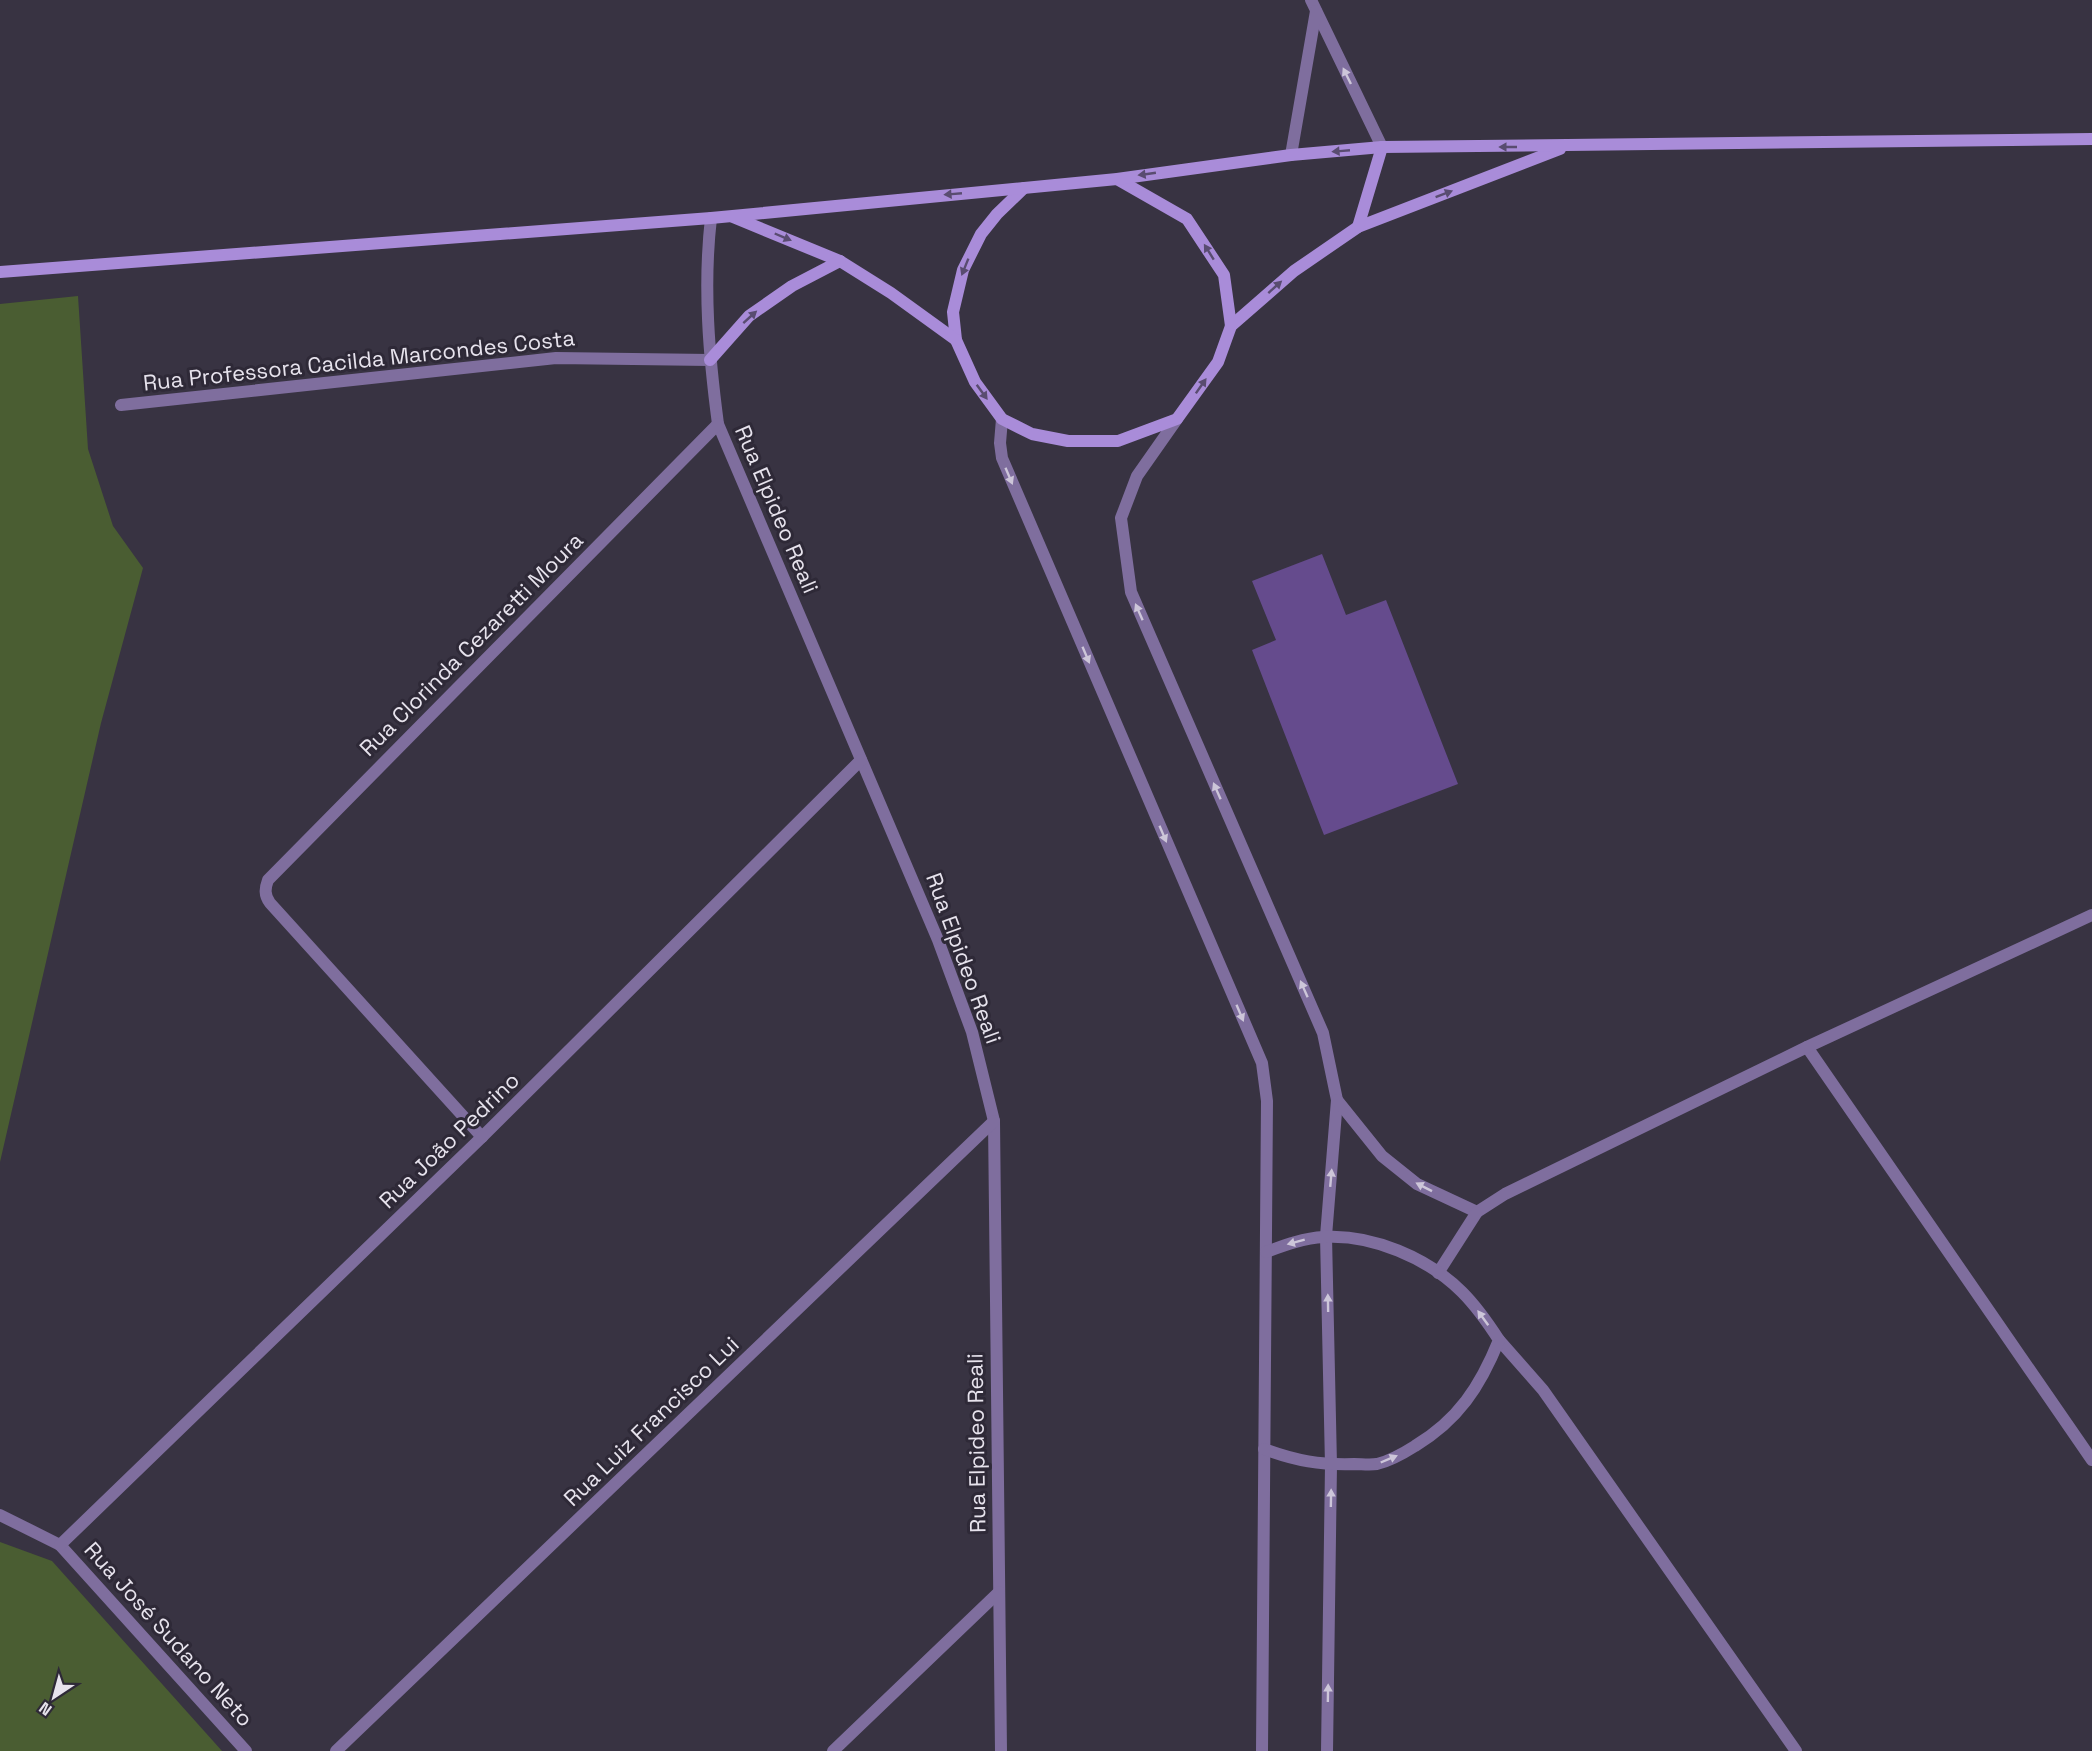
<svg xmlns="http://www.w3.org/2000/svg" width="2092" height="1751" font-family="'Space Grotesk',sans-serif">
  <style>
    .green { fill: #4a5d32 }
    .building { fill: #654b8d }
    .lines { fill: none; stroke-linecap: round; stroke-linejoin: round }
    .minor { stroke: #7f6e9e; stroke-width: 12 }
    .secondary { stroke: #a98cd9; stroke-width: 12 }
    .oneway { fill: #cdc6d9 }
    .oneway2 { fill: #594c70 }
    .labels { text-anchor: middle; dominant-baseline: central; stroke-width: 6; stroke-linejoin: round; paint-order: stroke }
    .street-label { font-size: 22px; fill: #e7e3ed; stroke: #2e2937 }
  </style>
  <rect width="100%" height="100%" fill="#383342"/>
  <g class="green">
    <path d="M78 296 88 449 113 526 143 568 101 723 0 1162V304Z"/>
    <path d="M0 1542 52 1561 222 1751H0Z"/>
  </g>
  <path class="building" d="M1322 554 1346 615 1386 600 1458 784 1324 835 1252 650 1276 640 1252 581Z"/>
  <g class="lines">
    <g class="minor">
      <path d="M1311 0 1382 147"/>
      <path d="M1291 155 1316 11"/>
      <path d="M711 218C703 287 709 356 718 424L938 940 972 1032 994 1121 1001 1751"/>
      <path d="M121 405 556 358 710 360"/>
      <path d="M1002 419 1000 443 1002 458 1262 1063 1267 1101 1262 1751"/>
      <path d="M1177 419 1137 476 1121 518 1131 592 1323 1033 1337 1100 1326 1236 1331 1465 1327 1751"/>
      <path d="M1807 1047 2092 1460"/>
      <path d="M1337 1100 1382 1156 1417 1184 1477 1212"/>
      <path d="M482 1137 270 903C264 895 265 888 268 880L718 424"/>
      <path d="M1438 1273 1477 1212 1505 1194 1807 1047 2092 915"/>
      <path d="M1499 1340 1543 1390 1796 1751"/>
      <path d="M1264 1449C1296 1461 1320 1465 1354 1464 1361 1464 1370 1465 1377 1464 1390 1461 1404 1453 1415 1446 1458 1420 1480 1387 1499 1340 1488 1323 1477 1307 1462 1292 1428 1258 1372 1234 1324 1237 1304 1238 1285 1245 1266 1252"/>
      <path d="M0 1515 60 1545 246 1751"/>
      <path d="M60 1545 482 1137 861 760"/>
      <path d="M336 1751 994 1121"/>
      <path d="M833 1751 999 1592"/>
    </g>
    <g class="secondary">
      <path d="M1117 179 1187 219 1224 275 1231 326"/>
      <path d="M1024 188 997 214 981 234 963 270 953 312 956 340 975 382 1002 419 1032 434 1068 441H1118L1177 419 1218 362 1231 326 1294 271 1358 227 1560 149"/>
      <path d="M733 217 840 261 891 293 956 340"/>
      <path d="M1358 227 1382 147"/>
      <path d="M0 272 711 218 1117 179 1291 155 1382 147 2092 139"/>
      <path d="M710 360 749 316 792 286 840 261"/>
    </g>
  </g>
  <defs><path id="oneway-solid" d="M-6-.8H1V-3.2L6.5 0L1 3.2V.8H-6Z" transform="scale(1.5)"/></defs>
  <g class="oneway">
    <use href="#oneway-solid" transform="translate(1347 76) rotate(-116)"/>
    <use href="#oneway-solid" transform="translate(1009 476) rotate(67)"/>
    <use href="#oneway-solid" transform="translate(1139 612) rotate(-114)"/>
    <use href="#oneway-solid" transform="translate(1086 655) rotate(67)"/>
    <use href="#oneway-solid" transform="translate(1217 791) rotate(-114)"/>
    <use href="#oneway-solid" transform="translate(1163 834) rotate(67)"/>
    <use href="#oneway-solid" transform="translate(1304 989) rotate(-114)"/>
    <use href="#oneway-solid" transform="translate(1240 1013) rotate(67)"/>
    <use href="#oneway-solid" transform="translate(1331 1178) rotate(-85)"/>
    <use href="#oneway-solid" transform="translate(1424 1187) rotate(-153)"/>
    <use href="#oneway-solid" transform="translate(1296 1242) rotate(165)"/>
    <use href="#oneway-solid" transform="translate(1328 1303) rotate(-91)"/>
    <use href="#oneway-solid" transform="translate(1483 1318) rotate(-126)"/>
    <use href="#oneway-solid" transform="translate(1389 1459) rotate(-23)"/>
    <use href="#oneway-solid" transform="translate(1331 1498) rotate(-89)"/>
    <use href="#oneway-solid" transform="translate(1328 1693) rotate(-89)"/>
  </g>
  <g class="oneway2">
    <use href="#oneway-solid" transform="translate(1508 147) rotate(180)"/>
    <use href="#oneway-solid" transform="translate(1341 151) rotate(175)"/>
    <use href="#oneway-solid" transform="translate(1147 174) rotate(172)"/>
    <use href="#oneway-solid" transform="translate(953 194) rotate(175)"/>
    <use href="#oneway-solid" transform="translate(1444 194) rotate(-21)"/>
    <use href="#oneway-solid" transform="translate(783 237) rotate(23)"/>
    <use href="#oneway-solid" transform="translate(1209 252) rotate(-122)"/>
    <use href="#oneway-solid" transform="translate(965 267) rotate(112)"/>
    <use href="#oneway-solid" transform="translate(1275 287) rotate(-42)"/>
    <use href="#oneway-solid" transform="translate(750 317) rotate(-42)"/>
    <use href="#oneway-solid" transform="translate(1201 386) rotate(-55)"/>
    <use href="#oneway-solid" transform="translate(982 392) rotate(54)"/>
  </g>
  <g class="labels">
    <g class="street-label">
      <text transform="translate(359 360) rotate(-6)">Rua Professora Cacilda Marcondes Costa</text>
      <text transform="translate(777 509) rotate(67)">Rua Elpideo Reali</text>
      <text transform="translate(471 644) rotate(-45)">Rua Clorinda Cezaretti Moura</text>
      <text transform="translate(964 958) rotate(70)">Rua Elpideo Reali</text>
      <text transform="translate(449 1140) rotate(-44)">Rua João Pedrino</text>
      <text transform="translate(651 1421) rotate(-44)">Rua Luiz Francisco Lui</text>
      <text transform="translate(976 1443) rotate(-91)">Rua Elpideo Reali</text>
      <text transform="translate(169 1634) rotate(48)">Rua José Sudano Neto</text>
    </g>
  </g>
  <g transform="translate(54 1697) rotate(216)" stroke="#2e2937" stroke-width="4.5" paint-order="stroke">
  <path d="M0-4.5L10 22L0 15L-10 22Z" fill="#e7e3ed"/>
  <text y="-9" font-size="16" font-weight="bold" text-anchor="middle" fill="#e7e3ed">N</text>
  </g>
</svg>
